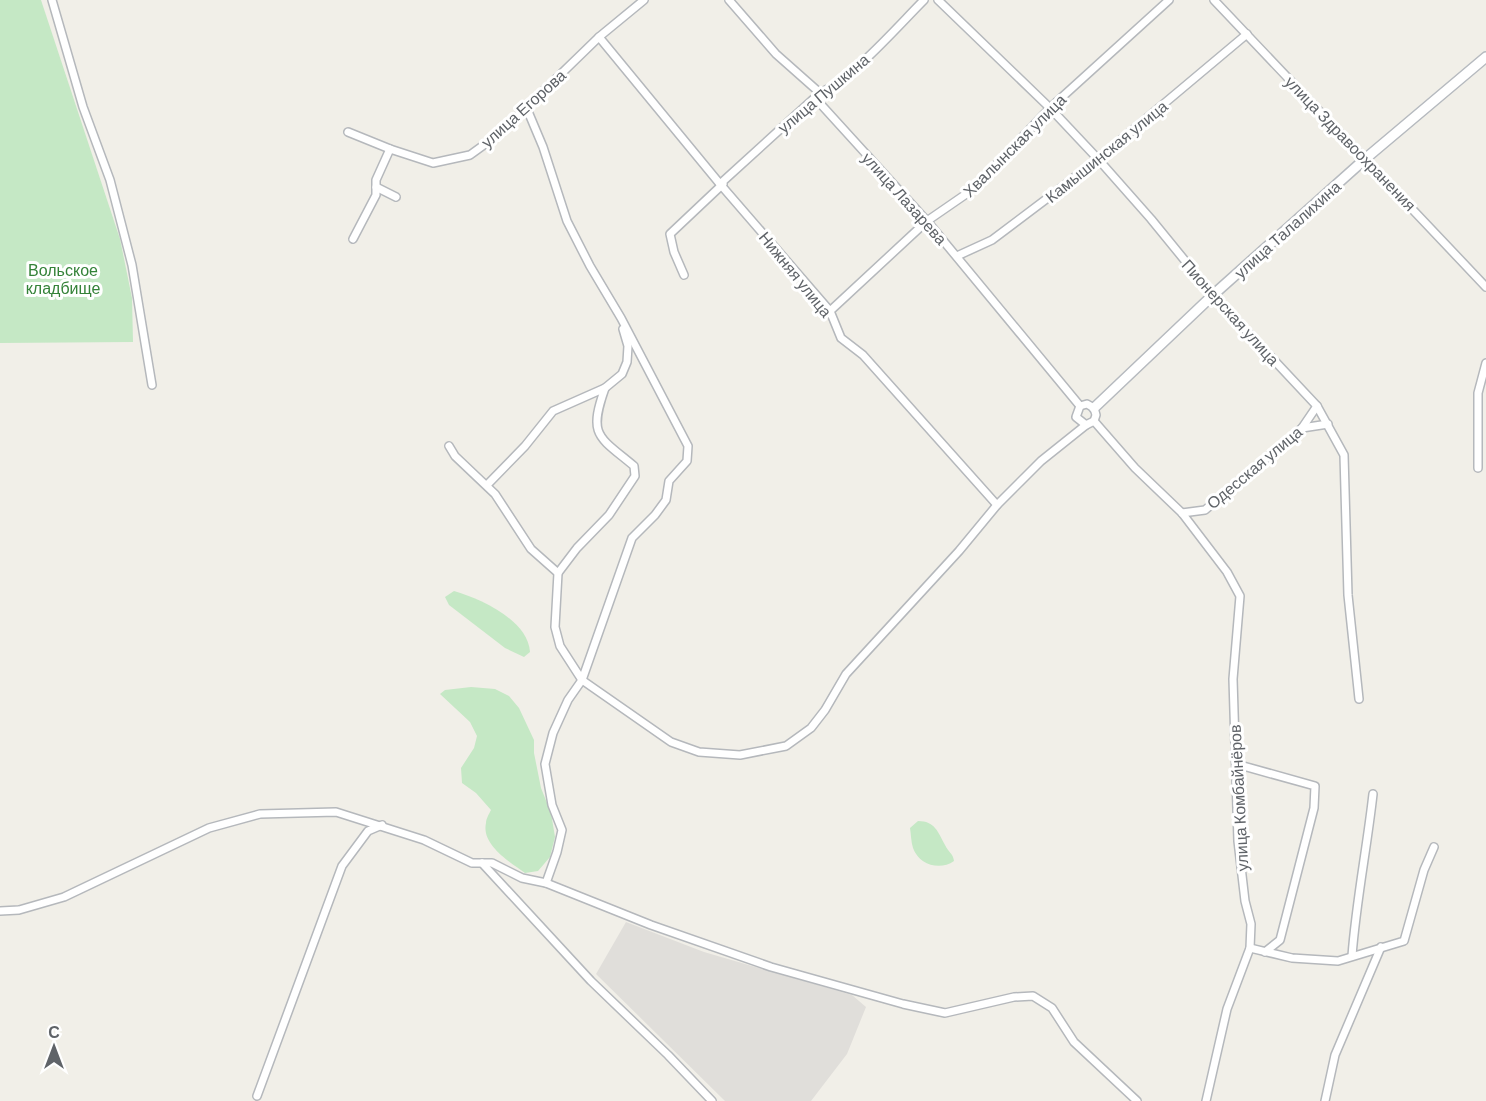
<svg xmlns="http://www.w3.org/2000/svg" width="1486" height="1101" font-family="Barlow,sans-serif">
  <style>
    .industrial { fill: #e0deda }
    .green { fill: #c5e8c5 }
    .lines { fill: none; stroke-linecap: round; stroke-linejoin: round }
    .street-casing { stroke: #b5b8bc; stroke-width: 10 }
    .secondary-casing { stroke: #b6babf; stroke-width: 12 }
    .street { stroke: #fff; stroke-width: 7 }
    .secondary { stroke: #fff; stroke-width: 9 }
    .labels { text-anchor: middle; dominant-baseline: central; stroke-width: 6; stroke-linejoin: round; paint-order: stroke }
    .street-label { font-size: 16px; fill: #5f6368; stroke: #fff }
    .park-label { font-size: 16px; fill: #348238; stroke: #fff }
  </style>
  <rect width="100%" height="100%" fill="#f1efe8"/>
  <path class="industrial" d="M626 922 704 952 852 995 866 1007 847 1054 811 1101H725L596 974Z"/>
  <g class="green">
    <path d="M0 0H41L120 239 132 298 133 342 0 343Z"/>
    <path d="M454 591C481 599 528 620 530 652L524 657 505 648 449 605 445 597Z"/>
    <path d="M471 687 495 689 509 696 519 708 534 740V753L541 788 551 813 555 837 550 857 538 871 525 873C510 862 481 845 486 823 486 819 489 814 491 810L476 793 462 783 461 768 474 748 477 736 470 722 440 694 445 690Z"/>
    <path d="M918 821C935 821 938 832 945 845 948 852 953 853 954 861 940 871 919 865 913 848 911 842 911 834 910 828Z"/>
  </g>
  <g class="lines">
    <g class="street-casing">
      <g id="street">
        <path d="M52 0 83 107 110 180 132 265 152 385"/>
        <path d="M729 0 776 54 820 93 816 99 927 221 1080 406"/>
        <path d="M938 0 1050 108 1098 159 1151 219 1213 295 1317 406 1344 455 1348 595 1359 699"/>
        <path d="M1214 0 1486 287"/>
        <path d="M599 37 720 184 830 311 841 338 863 355 997 505"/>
        <path d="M527 109 543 147 567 221 590 266 621 318 688 446 687 461 669 481 666 500 655 515 632 538 582 680 568 700 553 733 545 764 552 805 562 830 557 852 546 883"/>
        <path d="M348 132 390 149 433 163 470 155 499 134 599 37 644 0"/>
        <path d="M720 184 820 93C853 78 897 27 924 0"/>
        <path d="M376 187 396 197"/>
        <path d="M353 239 376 195V180L390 149"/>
        <path d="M957 256 992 240 1053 194 1098 159 1247 34"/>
        <path d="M684 275 674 252 670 234 723 184"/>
        <path d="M830 311 927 221 972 190 1050 108 1169 0"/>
        <path d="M1087 404 1094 408 1096 415 1094 421 1086 425 1076 417 1080 406Z"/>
        <path d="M1094 421 1135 468 1182 513 1227 572 1240 596 1233 679 1238 841 1245 901 1251 924 1250 948 1227 1009 1206 1101"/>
        <path d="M1302 428 1328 424"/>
        <path d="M449 446 455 456 495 494 531 549 558 573 555 627 560 646 582 680 671 742 699 752 740 755 786 746 811 728 825 710 846 674 959 551 997 505 1041 461 1086 425"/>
        <path d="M1478 468V393L1486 363"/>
        <path d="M487 485 525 446 553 411 605 388 622 374 627 362 628 346 623 329"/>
        <path d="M1182 513 1205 510 1302 428 1317 406"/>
        <path d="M558 573 577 548 609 515 635 476 634 466C598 436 588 436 605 388"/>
        <path d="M1236 764 1315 786 1314 808 1280 940 1265 952"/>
        <path d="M482 863 591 981 668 1055 712 1101"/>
        <path d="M0 911 19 910 64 897 209 828 260 814 336 812 424 840 472 863H492L522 878 546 883 651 925 771 967 903 1004 945 1013 1014 997 1033 996 1052 1008 1074 1042 1137 1101"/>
        <path d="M1250 948 1292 958 1338 961 1404 941 1424 870 1434 847"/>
        <path d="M1352 956C1356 902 1367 848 1373 794"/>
        <path d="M257 1096 342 866 368 831 382 825"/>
        <path d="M1325 1101 1335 1055 1381 947"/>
      </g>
    </g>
    <g class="secondary-casing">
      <path id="secondary" d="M1094 408 1213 295 1365 159 1486 57"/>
    </g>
    <use href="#street" class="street"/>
    <use href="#secondary" class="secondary"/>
  </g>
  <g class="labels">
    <g class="street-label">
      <text transform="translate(823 93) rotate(-40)">улица Пушкина</text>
      <text transform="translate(523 108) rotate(-42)">улица Егорова</text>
      <text transform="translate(1351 143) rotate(46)">улица Здравоохранения</text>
      <text transform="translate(1014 145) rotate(-45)">Хвалынская улица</text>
      <text transform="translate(1106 151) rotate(-39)">Камышинская улица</text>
      <text transform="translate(905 198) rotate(48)">улица Лазарева</text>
      <text transform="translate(1287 229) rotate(-42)">улица Талалихина</text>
      <text transform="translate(796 274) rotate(51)">Нижняя улица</text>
      <text transform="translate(1231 312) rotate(48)">Пионерская улица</text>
      <text transform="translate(1254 467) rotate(-40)">Одесская улица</text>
      <text transform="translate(1238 798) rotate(-93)">улица Комбайнёров</text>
    </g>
    <g class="park-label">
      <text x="63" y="269">Вольское<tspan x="63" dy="18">кладбище</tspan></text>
    </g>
  </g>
  <g transform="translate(54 1047)" stroke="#ffffff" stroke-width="4.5" paint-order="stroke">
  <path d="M0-4.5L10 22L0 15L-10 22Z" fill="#5f6368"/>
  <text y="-9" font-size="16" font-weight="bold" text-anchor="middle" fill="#5f6368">С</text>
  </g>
</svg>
